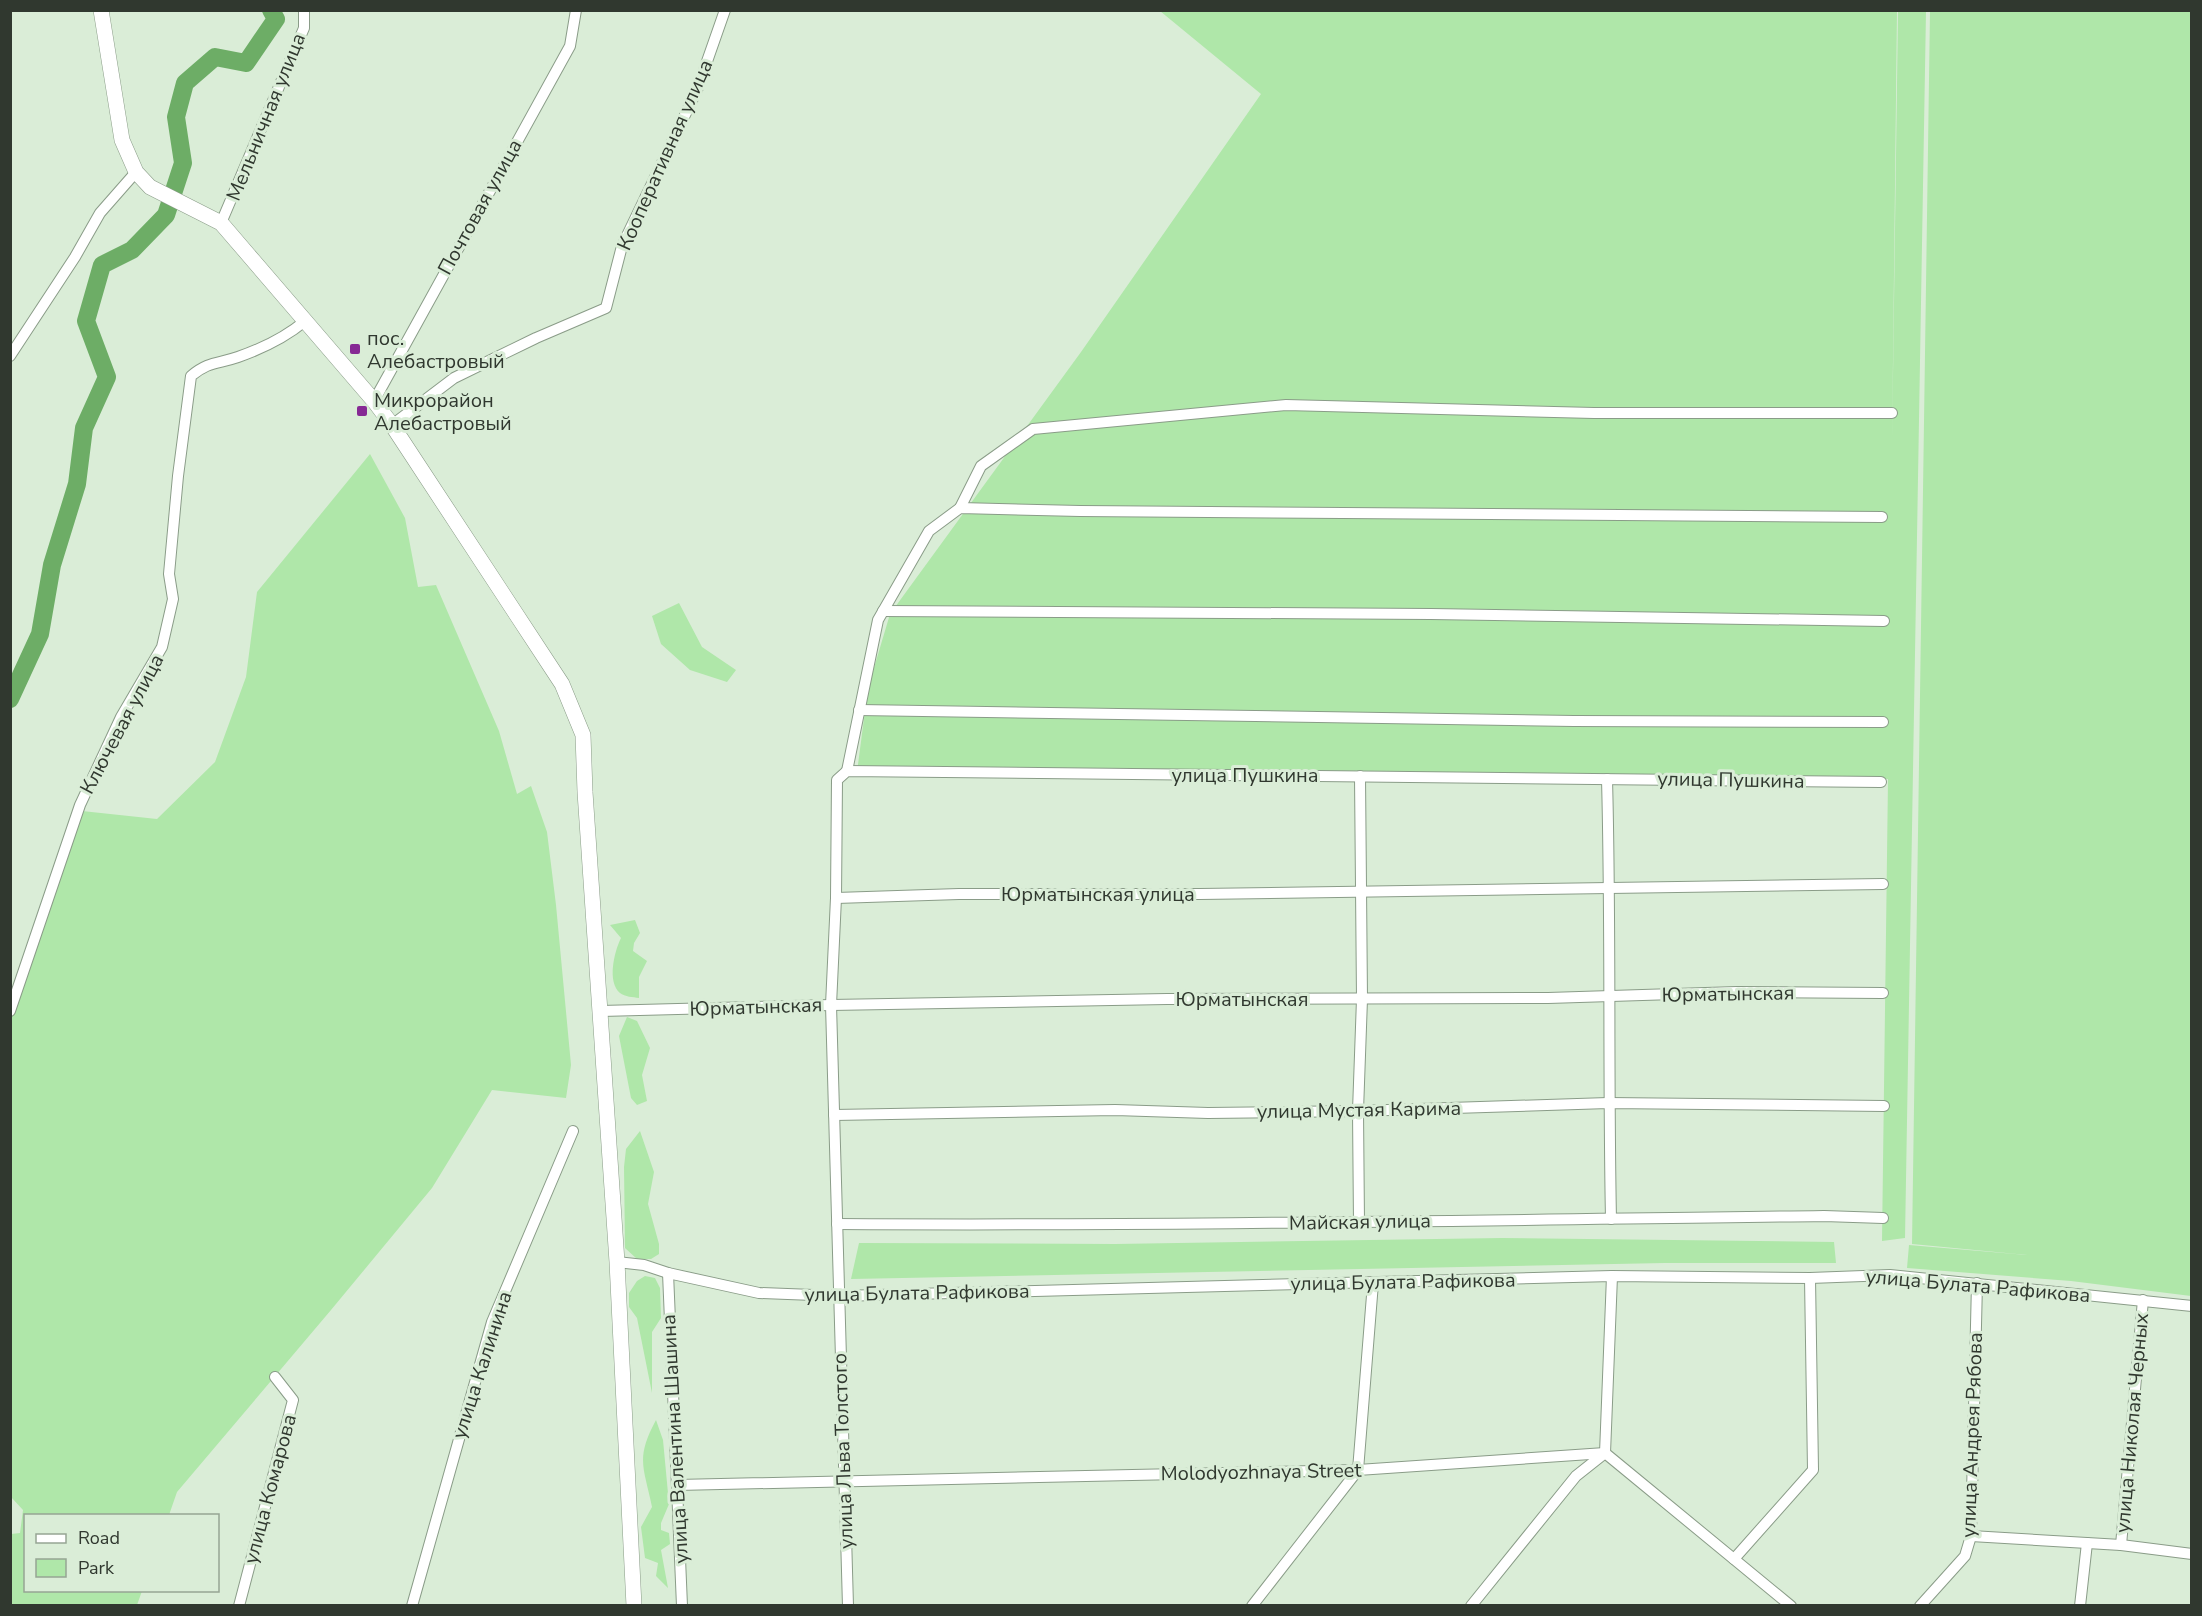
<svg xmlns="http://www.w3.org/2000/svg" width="2202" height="1616" font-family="'Nunito Sans',sans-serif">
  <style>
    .green { fill: #afe7a9 }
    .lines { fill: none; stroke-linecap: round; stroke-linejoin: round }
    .river { stroke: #6dad66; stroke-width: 18 }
    .street-casing { stroke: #8a9c88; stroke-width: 12 }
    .secondary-casing { stroke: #8a9c88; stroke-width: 16 }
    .street { stroke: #fff; stroke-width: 10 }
    .secondary { stroke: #fff; stroke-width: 15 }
    .poi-dot { fill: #862994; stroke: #daedd7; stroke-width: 2 }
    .labels { text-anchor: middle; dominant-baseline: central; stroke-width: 6; stroke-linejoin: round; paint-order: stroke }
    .street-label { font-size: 20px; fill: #30382f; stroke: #daedd7 }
    .poi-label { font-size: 20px; fill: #30382f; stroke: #daedd7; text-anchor: start }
  </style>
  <rect width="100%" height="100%" fill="#daedd7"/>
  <g class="green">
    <path d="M1160 11H1897L1892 448 1898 11H1926L1905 1238 1882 1241 1888 779 857 772 868 688 890 614 1081 352 1261 94Z"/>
    <path d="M1930 11H2191V1296L2071 1281 1907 1268 1909 1245 2027 1255 1912 1244Z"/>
    <path d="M370 454 405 518 418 587 436 585 499 731 517 794 531 786 547 832 556 905 571 1065 566 1098 492 1090 432 1188 331 1310 177 1492 169 1515 26 1516V1590L142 1591 137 1605H11V1534L20 1533 23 1510 11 1497V1016L82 811 157 819 215 762 246 677 257 592Z"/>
    <path d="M679 603 702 647 736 670 727 682 690 670 661 644 652 616Z"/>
    <path d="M635 920 640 933 634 943 633 951 647 961 639 977V998C633 997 625 997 620 993 607 982 614 952 621 938L610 925Z"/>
    <path d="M627 1017 637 1021 650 1048 642 1075 647 1101 637 1105 631 1098 619 1036Z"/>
    <path d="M640 1131 654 1172 648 1204 659 1244V1254L651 1259H637L625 1248 624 1167 626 1149Z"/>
    <path d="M1502 1238 1834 1242 1836 1263H1665L851 1279 859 1243 1115 1244Z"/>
    <path d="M645 1276 655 1278 660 1288 661 1318 652 1332V1393L637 1318 629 1307V1293L637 1281Z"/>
    <path d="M656 1420 663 1440 669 1504 661 1523V1530L669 1533 670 1544 661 1550 668 1588 656 1576 658 1563 645 1558 641 1527 652 1507C644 1467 635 1459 656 1420Z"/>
  </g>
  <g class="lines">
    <path class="river" d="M10 699 40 634 52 565 77 484 84 428 107 377 86 321 102 265 132 250 166 215 183 163 176 117 185 83 215 57 246 63 276 19 271 10"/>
    <g class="street-casing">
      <g id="street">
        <path d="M221 223 304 28V10"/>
        <path d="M10 356 75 257 100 213 136 172"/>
        <path d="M374 401 570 46 576 10"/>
        <path d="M392 425 454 378 536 338 606 308 622 246 697 90 725 10"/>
        <path d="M960 508 981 466 1033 429 1286 405 1594 413H1892"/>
        <path d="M883 611 1431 614 1884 621"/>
        <path d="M859 710 1574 721 1883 722"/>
        <path d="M847 771 878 620 929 531 960 508 1080 511 1882 517"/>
        <path d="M1607 779C1611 926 1608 1072 1611 1219"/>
        <path d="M836 898 959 894H1200L1883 884"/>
        <path d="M10 1011 80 805 121 717 162 647 173 599 169 574 178 476 191 376C209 361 218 364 238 357 261 349 287 336 305 321"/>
        <path d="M601 1011 831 1005 1167 999 1548 998 1737 992 1883 993"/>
        <path d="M834 1115 1115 1110 1208 1113 1358 1111 1608 1103 1884 1106"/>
        <path d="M1359 1223 1358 1111 1362 999 1360 776"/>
        <path d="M837 1224C1166 1226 1495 1220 1824 1216L1883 1218"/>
        <path d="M617 1262 644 1265 668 1273 759 1293 839 1296 1612 1276 1810 1278 1890 1275 2192 1306"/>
        <path d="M668 1273 682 1606"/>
        <path d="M677 1485 1358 1470 1605 1453 1791 1606"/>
        <path d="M1971 1536 2121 1545 2192 1554"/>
        <path d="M2121 1545 2143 1300"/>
        <path d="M1734 1559 1813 1470 1810 1278"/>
        <path d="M239 1606 293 1400 275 1377"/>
        <path d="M412 1606 492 1322 573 1131"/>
        <path d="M848 1606 831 1005 836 898 837 780 847 771 1881 782"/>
        <path d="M1252 1606 1358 1470 1373 1283"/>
        <path d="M1471 1606 1576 1476 1605 1453 1612 1276"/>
        <path d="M1920 1606 1965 1556 1971 1536 1977 1283"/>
        <path d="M2080 1606 2087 1543"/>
      </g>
    </g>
    <g class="secondary-casing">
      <path id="secondary" d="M101 10 122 140 136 172 150 187 221 223 374 401 392 425 562 684 583 735 585 792 617 1262 634 1606"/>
    </g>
    <use href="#street" class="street"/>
    <use href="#secondary" class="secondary"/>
  </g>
  <g class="poi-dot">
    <rect x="349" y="343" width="12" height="12" rx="3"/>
    <rect x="356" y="405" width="12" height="12" rx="3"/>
  </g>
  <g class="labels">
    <g class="street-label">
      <text transform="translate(266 117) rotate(-68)">Мельничная улица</text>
      <text transform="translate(665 155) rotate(-66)">Кооперативная улица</text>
      <text transform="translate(480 207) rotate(-61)">Почтовая улица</text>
      <text transform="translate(122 724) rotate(-62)">Ключевая улица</text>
      <text x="1245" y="775">улица Пушкина</text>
      <text transform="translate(1731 780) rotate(1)">улица Пушкина</text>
      <text x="1098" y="894">Юрматынская улица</text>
      <text transform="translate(1728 994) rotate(-1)">Юрматынская</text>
      <text x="1242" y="999">Юрматынская</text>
      <text transform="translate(756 1007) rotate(-2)">Юрматынская</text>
      <text transform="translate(1359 1110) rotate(-1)">улица Мустая Карима</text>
      <text transform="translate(1360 1222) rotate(-1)">Майская улица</text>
      <text transform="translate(1403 1282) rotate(-1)">улица Булата Рафикова</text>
      <text transform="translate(1978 1286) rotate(5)">улица Булата Рафикова</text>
      <text transform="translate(917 1293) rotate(-1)">улица Булата Рафикова</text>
      <text transform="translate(482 1365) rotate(-72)">улица Калинина</text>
      <text transform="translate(2132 1423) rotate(-85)">улица Николая Черных</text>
      <text transform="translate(1972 1435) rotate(-88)">улица Андрея Рябова</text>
      <text transform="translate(675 1439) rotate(-93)">улица Валентина Шашина</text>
      <text transform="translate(843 1451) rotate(-92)">улица Льва Толстого</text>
      <text transform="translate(1261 1472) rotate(-1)">Molodyozhnaya Street</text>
      <text transform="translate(270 1489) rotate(-75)">улица Комарова</text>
    </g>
    <g class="poi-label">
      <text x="367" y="338">пос.<tspan x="367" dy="23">Алебастровый</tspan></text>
      <text x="374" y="400">Микрорайон<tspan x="374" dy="23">Алебастровый</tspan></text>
    </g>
  </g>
  <rect width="2202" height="1616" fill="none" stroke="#30382f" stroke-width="24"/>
  <rect x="24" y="1514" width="195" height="78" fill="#daedd7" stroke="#96a594" stroke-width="1.5"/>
  <rect x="36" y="1534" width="30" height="9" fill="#ffffff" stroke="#96a594" stroke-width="1.5"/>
  <text x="78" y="1544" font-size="18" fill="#30382f">Road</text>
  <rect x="36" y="1559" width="30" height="18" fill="#afe7a9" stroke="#96a594" stroke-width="1.5"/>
  <text x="78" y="1574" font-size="18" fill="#30382f">Park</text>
</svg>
